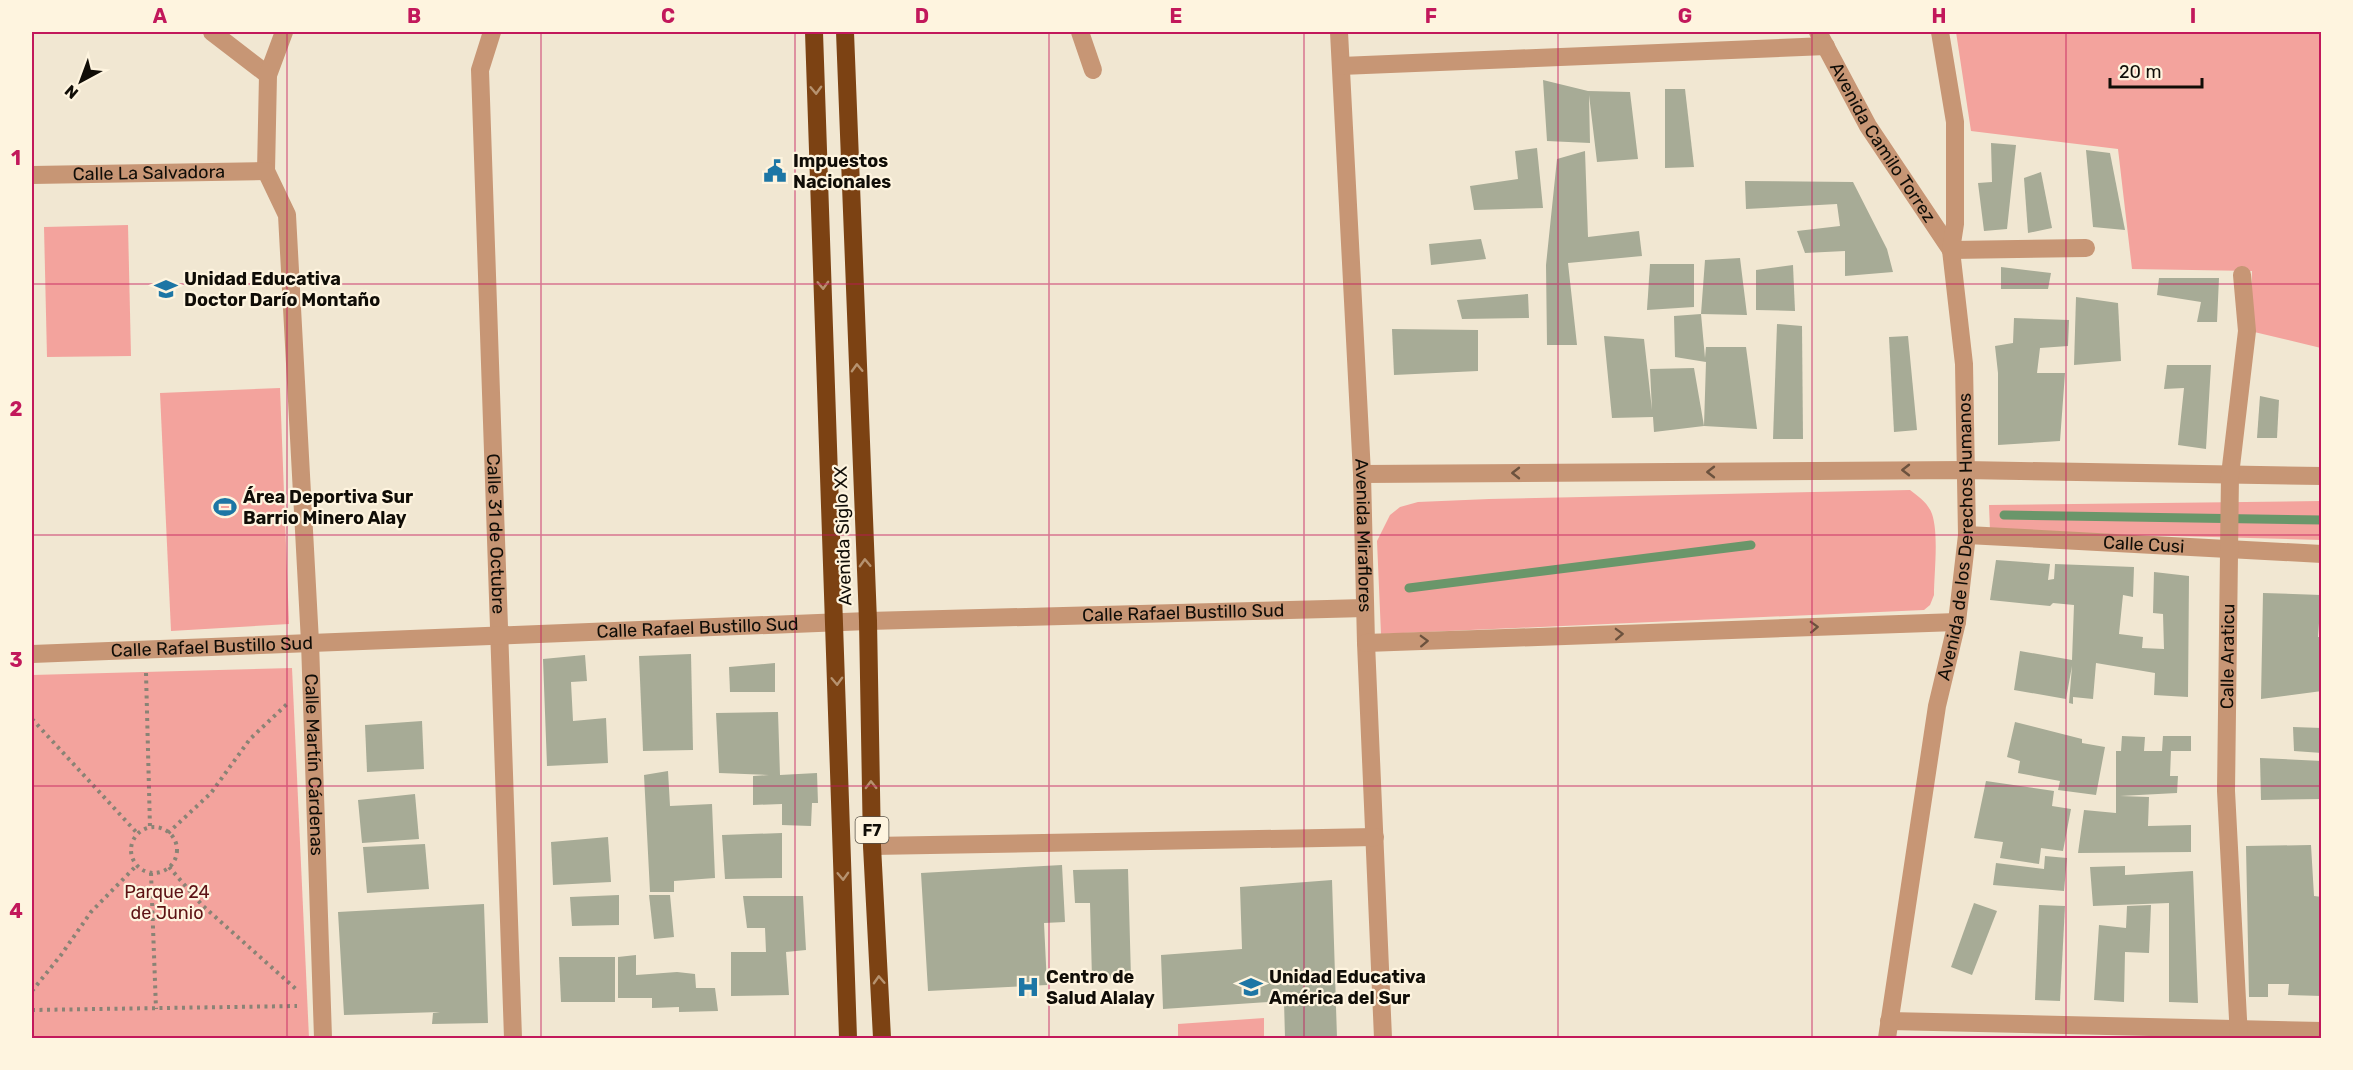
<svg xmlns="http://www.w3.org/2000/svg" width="2353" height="1070" font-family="Rubik,sans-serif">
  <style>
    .green { fill: #f3a39d }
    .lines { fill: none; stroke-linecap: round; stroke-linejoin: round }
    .stream { stroke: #6a966a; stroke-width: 9 }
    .building { fill: #a7ab96 }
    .path { stroke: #8a8375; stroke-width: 4; stroke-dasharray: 3 4.5; stroke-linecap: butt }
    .minor { stroke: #c79675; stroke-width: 18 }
    .highway { stroke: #7c4213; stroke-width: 18 }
    .oneway { stroke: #b6926f }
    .oneway2 { stroke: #6c523e }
    .grid { fill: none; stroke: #c2185b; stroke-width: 1.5; stroke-opacity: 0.55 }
    .labels { text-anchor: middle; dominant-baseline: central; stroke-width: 4.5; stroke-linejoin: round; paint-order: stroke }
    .shield { fill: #fef4df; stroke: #575248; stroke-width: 1.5 }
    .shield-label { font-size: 16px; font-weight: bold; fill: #100d07 }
    .street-label { font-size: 18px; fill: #100d07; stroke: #fef4df }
    .poi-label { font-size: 18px; font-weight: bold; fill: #100d07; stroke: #fef4df; text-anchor: start }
    .park-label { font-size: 18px; fill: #5d1214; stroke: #fef4df }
    .neatline { fill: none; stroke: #c2185b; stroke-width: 2 }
    .grid-label { font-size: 20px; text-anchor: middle; font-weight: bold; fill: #c2185b }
  </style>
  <rect width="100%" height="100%" fill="#f1e7d2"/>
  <g class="green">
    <path d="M1956 32H2321V348L2250 331 2252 271 2132 269 2118 149 1971 131Z"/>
    <path d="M128 225 131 356 47 357 44 227Z"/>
    <path d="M280 388 289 624 171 631 160 393Z"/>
    <path d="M1910 490C1919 497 1928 503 1932 514 1939 535 1934 573 1934 595L1930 605 1924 610 1381 634 1377 541 1390 515 1400 507 1418 502 1489 499Z"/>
    <path d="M2321 501V540L1990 531 1989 505Z"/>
    <path d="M292 668 309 1038H32V675Z"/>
    <path d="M1264 1018V1038H1178V1024Z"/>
  </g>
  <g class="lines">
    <g class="stream">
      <path d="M2004 515 2322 520"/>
      <path d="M1409 588 1751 545"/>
    </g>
  </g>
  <g class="building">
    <path d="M1543 80 1588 91 1630 92 1638 159 1597 162 1589 95 1590 143 1547 141Z"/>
    <path d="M1665 89H1685L1694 167 1665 168Z"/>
    <path d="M1991 143 2016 145 2007 229 1984 231 1978 183 1992 182Z"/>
    <path d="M1537 148 1543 208 1474 210 1470 186 1518 179 1515 151Z"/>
    <path d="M2086 150 2110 153 2125 230 2093 227Z"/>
    <path d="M1585 151 1588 237 1639 231 1642 256 1568 263 1577 345H1547L1546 265 1557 159Z"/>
    <path d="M2041 172 2052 228 2028 233 2024 178Z"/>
    <path d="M1745 181 1853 182 1887 249 1893 272 1845 276V251L1805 253 1797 231 1840 226 1837 204 1746 209Z"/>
    <path d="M1481 239 1486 259 1431 265 1429 244Z"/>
    <path d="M1740 258 1747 315 1701 314 1705 358 1706 347H1746L1757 429 1704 426 1706 362 1675 357 1674 316 1701 314 1705 260Z"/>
    <path d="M1650 264H1694V307L1647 310Z"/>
    <path d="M1793 265 1795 311 1756 310V270Z"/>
    <path d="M2001 267 2051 273 2048 289H2001Z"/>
    <path d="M2159 278H2219L2217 322H2197L2201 302 2157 295Z"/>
    <path d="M1528 294 1529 318 1462 319 1457 300Z"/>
    <path d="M2076 297 2118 303 2121 361 2074 365Z"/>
    <path d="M2014 318 2069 320 2068 346 2040 348 2037 373H2065L2060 441 1998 445V373L1995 346 2013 343Z"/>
    <path d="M1777 324 1802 326 1803 439H1773Z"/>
    <path d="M1392 329 1478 330V371L1394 375Z"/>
    <path d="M1604 336 1644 339 1652 410 1650 369 1694 368 1704 426 1654 432 1653 417 1612 418Z"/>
    <path d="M1908 336 1917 430 1894 432 1889 337Z"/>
    <path d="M2167 365H2211L2206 449 2178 445 2184 388 2164 389Z"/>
    <path d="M2260 396 2279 400 2277 438H2257Z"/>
    <path d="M1996 560 2050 564 2048 580 2054 579 2055 564 2134 567 2133 597 2123 595 2119 634 2143 637 2142 648 2164 649 2163 614 2153 613 2154 572 2189 576 2188 697 2154 695 2155 673 2096 663 2093 699 2073 697V704L2069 703 2072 666 2066 699 2014 690 2020 651 2072 660 2074 605 2053 603 2050 606 1990 600Z"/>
    <path d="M2263 593 2321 595 2318 637H2322V691L2261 699Z"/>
    <path d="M691 654 693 750 643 751 639 656Z"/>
    <path d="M585 655 587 681 571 682 573 721 606 718 608 763 547 766 543 659Z"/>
    <path d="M775 663V692H730L729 667Z"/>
    <path d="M778 712 780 775 817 773 818 803H812L811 826 782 825V804L753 805V776L769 775 719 773 716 713Z"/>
    <path d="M422 721 424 769 367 772 365 725Z"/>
    <path d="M2015 722 2082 739V743L2105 747 2096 795 2058 790 2060 781 2018 773 2020 761 2007 757Z"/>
    <path d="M2293 727 2322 728V753L2294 751Z"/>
    <path d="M2122 736 2145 737 2144 751H2162L2163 736H2191V751H2171L2170 776H2178L2177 793 2120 796 2149 797 2148 826 2191 825V852L2078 853 2084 810 2116 813V751H2121Z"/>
    <path d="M2260 758 2322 761V799L2261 800Z"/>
    <path d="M668 771 670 806 712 804 715 878 674 881V892H650L644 775Z"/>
    <path d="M1986 781 2054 791 2052 806 2071 809 2063 851 2041 848 2039 864 2000 858 2003 842 1974 838Z"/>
    <path d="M415 794 419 839 362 843 358 800Z"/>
    <path d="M782 833V878L725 879 722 835Z"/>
    <path d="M608 837 611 882 553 885 551 842Z"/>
    <path d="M425 844 429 889 367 893 363 847Z"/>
    <path d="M2311 845 2314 896 2322 897V996L2288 995 2289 984H2268V997H2249L2246 846Z"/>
    <path d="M2045 856 2067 858 2064 891 1993 885 1996 863 2044 869Z"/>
    <path d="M1062 865 1065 922 1044 923 1047 985 928 991 921 873Z"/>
    <path d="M2125 866V875L2193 871 2198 1003 2169 1002V903L2093 906 2090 867Z"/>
    <path d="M1128 869 1131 978 1092 979 1090 903H1075L1073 870Z"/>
    <path d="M1332 880 1337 1038H1285L1284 1001 1163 1009 1161 955 1242 949 1240 887Z"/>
    <path d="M619 895V925L572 926 570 897Z"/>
    <path d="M649 895H670L674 937 654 939Z"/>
    <path d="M743 896H803L806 950 786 952 789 995 731 996V952H766L765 928H747Z"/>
    <path d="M1974 903 1997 911 1972 975 1951 967Z"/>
    <path d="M484 904 488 1023 432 1024 433 1013 440 1012 344 1015 338 912Z"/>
    <path d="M2039 905 2065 906 2060 1001 2035 1000Z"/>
    <path d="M2151 905 2149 953 2125 952 2124 1002 2094 1000 2099 925 2126 928 2127 906Z"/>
    <path d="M636 955V975L677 972 695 974 696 988H715L718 1011 679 1012V1007L652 1008V998H618V957Z"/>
    <path d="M559 957H615V1002H561Z"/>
  </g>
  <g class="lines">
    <g class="path">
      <path d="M146 673 150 828"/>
      <path d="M32 719 138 834"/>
      <circle cx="154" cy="850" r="23"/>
      <path d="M168 833 211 793 250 739 287 704"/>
      <path d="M169 867 202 905 296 989"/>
      <path d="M151 873 156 1009"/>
      <path d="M32 991 61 955 91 912 137 865"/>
      <path d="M32 1010 297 1006"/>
    </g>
    <g class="minor">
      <path d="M212 32 268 75"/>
      <path id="s1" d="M284 32 268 75 266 171 287 215 310 642 323 1038"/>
      <path id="s2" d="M492 32 480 70 513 1038"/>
      <path d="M1080 32 1093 70"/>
      <path id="s3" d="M1339 32 1362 474 1366 643 1383 1038"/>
      <path id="s4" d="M1818 32 1868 126 1951 250"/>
      <path d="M1341 66 1826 46"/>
      <path id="s5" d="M32 175 266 171"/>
      <path d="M1951 250 2086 248"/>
      <path d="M1362 474 1965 470 2322 476"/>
      <path id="s6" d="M1967 535 2322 554"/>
      <path d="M1366 643 1957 622"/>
      <path id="s7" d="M32 654 868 621 1365 608"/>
      <path d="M872 846 1375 837"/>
      <path d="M1889 1021 2322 1031"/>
      <path id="s8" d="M1887 1038 1937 706 1957 622 1967 535 1964 364 1951 250 1955 224V122L1940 32"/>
      <path id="s9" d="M2239 1038 2226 791 2230 475 2247 331 2242 275"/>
    </g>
    <g class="highway">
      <path d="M814 32 848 1038"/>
      <path d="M845 32 868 621 872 846 882 1038"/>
    </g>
  </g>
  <defs><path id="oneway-chevron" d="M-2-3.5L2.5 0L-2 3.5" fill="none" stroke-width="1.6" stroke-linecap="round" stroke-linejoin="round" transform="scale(1.5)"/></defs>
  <g class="oneway">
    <use href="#oneway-chevron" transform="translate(816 90) rotate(88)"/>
    <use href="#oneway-chevron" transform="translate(823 285) rotate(88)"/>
    <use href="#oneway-chevron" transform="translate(857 368) rotate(-92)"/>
    <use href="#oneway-chevron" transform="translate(865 563) rotate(-92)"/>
    <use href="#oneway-chevron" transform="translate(837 681) rotate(88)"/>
    <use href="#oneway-chevron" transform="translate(871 785) rotate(-91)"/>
    <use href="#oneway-chevron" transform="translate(843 876) rotate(88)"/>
    <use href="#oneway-chevron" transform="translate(879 980) rotate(-93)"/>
  </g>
  <g class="oneway2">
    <use href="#oneway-chevron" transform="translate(1906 470) rotate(180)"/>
    <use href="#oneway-chevron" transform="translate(1711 472) rotate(180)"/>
    <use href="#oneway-chevron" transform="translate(1516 473) rotate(180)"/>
    <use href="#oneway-chevron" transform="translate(1814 627) rotate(-2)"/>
    <use href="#oneway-chevron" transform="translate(1619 634) rotate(-2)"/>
    <use href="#oneway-chevron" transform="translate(1424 641) rotate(-2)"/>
  </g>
  <path class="grid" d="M287 32V1038M541 32V1038M795 32V1038M1049 32V1038M1304 32V1038M1558 32V1038M1812 32V1038M2066 32V1038M32 284H2322M32 535H2322M32 786H2322"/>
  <defs>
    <g id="civic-bare" transform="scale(1.8)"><path d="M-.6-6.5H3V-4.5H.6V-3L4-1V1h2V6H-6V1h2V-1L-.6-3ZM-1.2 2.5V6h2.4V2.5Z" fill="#1d76a5" stroke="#fef4df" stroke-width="2.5" paint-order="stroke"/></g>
    <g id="school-bare" transform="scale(1.8)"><path d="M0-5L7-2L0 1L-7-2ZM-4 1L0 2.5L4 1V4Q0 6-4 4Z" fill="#1d76a5" stroke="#fef4df" stroke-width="2.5" paint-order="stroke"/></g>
    <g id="stadium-bare" transform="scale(1.8)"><path d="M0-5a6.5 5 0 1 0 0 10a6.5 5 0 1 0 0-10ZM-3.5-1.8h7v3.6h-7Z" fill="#1d76a5" stroke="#fef4df" stroke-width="2.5" paint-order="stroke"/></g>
    <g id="hospital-bare" transform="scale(1.8)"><path d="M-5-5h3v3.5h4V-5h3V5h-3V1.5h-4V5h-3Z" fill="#1d76a5" stroke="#fef4df" stroke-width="2.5" paint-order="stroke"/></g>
  </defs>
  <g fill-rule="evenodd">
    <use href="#civic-bare" x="775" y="171"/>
    <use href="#school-bare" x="166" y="289"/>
    <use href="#stadium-bare" x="225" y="507"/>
    <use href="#hospital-bare" x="1028" y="987"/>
    <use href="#school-bare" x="1251" y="987"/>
  </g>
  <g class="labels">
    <rect class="shield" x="855.5" y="817" width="33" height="26" rx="4.5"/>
    <g class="shield-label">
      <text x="872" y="830">F7</text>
    </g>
    <g class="street-label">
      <text stroke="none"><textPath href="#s4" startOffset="128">Avenida Camilo Torrez</textPath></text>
      <text stroke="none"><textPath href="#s5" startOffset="117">Calle La Salvadora</textPath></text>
      <text stroke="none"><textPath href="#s2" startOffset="504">Calle 31 de Octubre</textPath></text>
      <text stroke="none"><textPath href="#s3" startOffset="504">Avenida Miraflores</textPath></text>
      <text transform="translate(843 536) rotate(-92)">Avenida Siglo XX</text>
      <text stroke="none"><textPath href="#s8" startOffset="507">Avenida de los Derechos Humanos</textPath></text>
      <text stroke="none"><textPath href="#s6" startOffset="177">Calle Cusi</textPath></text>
      <text stroke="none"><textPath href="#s7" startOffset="1152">Calle Rafael Bustillo Sud</textPath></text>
      <text stroke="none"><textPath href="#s7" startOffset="666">Calle Rafael Bustillo Sud</textPath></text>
      <text stroke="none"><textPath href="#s7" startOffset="180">Calle Rafael Bustillo Sud</textPath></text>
      <text stroke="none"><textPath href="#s9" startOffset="382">Calle Araticu</textPath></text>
      <text stroke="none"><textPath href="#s1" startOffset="741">Calle Martín Cárdenas</textPath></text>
    </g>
    <g class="poi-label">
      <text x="793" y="161">Impuestos<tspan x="793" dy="21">Nacionales</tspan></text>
      <text x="184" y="279">Unidad Educativa<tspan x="184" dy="21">Doctor Darío Montaño</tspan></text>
      <text x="243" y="497">Área Deportiva Sur<tspan x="243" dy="21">Barrio Minero Alay</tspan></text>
      <text x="1046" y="977">Centro de<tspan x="1046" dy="21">Salud Alalay</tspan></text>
      <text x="1269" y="977">Unidad Educativa<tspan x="1269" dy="21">América del Sur</tspan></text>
    </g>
    <g class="park-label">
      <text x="167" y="892">Parque 24<tspan x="167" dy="21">de Junio</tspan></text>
    </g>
  </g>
  <rect width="2353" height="1070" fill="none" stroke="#fef4df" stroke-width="66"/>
  <g transform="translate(81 81) rotate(221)" stroke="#fef4df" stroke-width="4.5" paint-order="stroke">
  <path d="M0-4.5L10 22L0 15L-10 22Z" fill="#100d07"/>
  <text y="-9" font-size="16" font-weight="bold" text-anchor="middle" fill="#100d07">N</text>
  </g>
  <path d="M2110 78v9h92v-9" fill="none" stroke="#100d07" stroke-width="3"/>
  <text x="2119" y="78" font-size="18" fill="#100d07" stroke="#fef4df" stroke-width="4.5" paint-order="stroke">20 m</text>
  <rect x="33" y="33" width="2287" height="1004" class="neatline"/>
  <g class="grid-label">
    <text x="160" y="23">A</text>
    <text x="414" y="23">B</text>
    <text x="668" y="23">C</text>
    <text x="922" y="23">D</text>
    <text x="1176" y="23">E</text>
    <text x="1431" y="23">F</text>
    <text x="1685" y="23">G</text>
    <text x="1939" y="23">H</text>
    <text x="2193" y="23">I</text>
    <text x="16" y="165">1</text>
    <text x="16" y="416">2</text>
    <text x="16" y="667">3</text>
    <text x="16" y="918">4</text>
  </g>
</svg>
